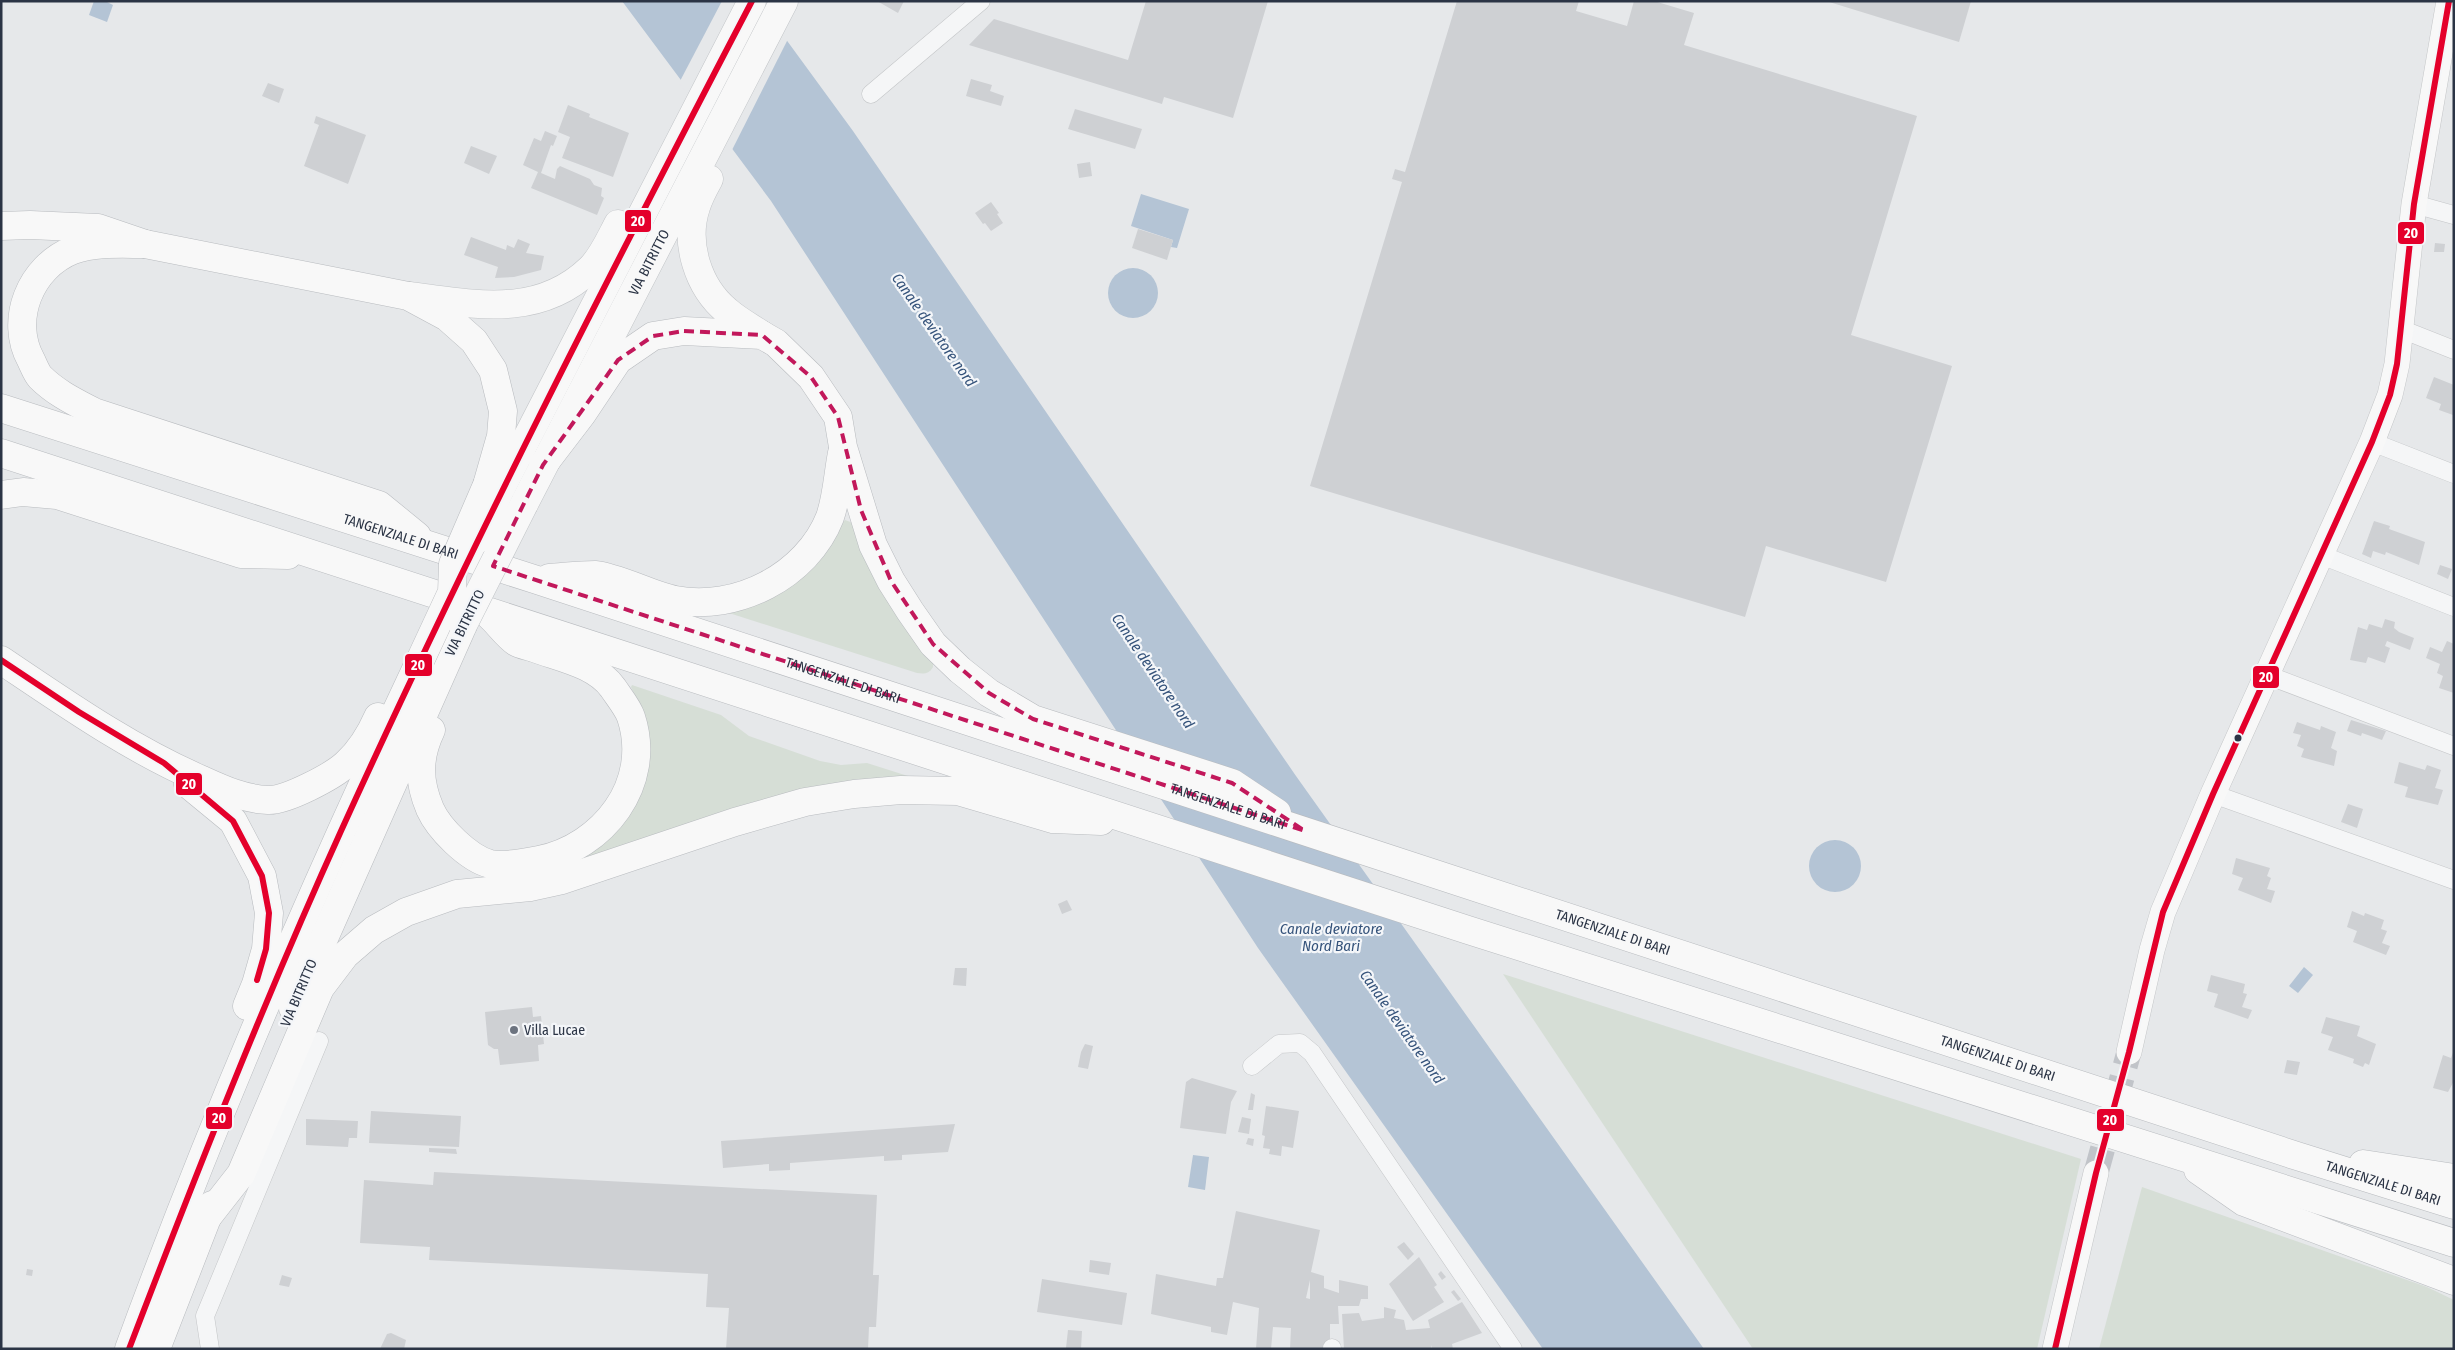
<svg xmlns="http://www.w3.org/2000/svg" width="2455" height="1350" font-family="'Fira Sans Condensed',sans-serif">
  <style>
    .green { fill: #d6ded6 }
    .water { fill: #b4c4d5 }
    .pier { fill: #e6e8ea }
    .building { fill: #ced0d3; fill-rule: evenodd }
    .lines { fill: none; stroke-linecap: round; stroke-linejoin: round }
    .secondary-tunnel { stroke: #c1c4c9; stroke-width: 25; stroke-dasharray: 25 12; stroke-linecap: butt }
    .street-casing { stroke: #c4c6c8; stroke-width: 19 }
    .secondary-casing { stroke: #c4c6c8; stroke-width: 26 }
    .primary-casing { stroke: #c2c5c8; stroke-width: 29 }
    .highway-casing { stroke: #b8bbbf; stroke-width: 29 }
    .street { stroke: #f5f6f7; stroke-width: 18 }
    .secondary { stroke: #f8f8f8; stroke-width: 25 }
    .primary { stroke: #f8f8f8; stroke-width: 28 }
    .highway { stroke: #f8f8f8; stroke-width: 28 }
    .primary-bridge-casing { stroke: #c2c5c8; stroke-width: 29; stroke-linecap: butt }
    .highway-bridge-casing { stroke: #b8bbbf; stroke-width: 29; stroke-linecap: butt }
    .primary-bridge { stroke: #f8f8f8; stroke-width: 28 }
    .highway-bridge { stroke: #f8f8f8; stroke-width: 28 }
    .bus-1-casing { stroke: #f4f6f9; stroke-width: 10 }
    .bus-1 { stroke: #e4002b; stroke-width: 6 }
    .marked { fill: none; stroke: #c2185b; stroke-width: 4; stroke-dasharray: 10 6; stroke-linejoin: round }
    .bus-dot { fill: #2b3445; stroke: #f4f6f9; stroke-width: 2 }
    .poi-dot { fill: #6c737f; stroke: #f4f6f9; stroke-width: 2 }
    .labels { text-anchor: middle; dominant-baseline: central; stroke-width: 4.5; stroke-linejoin: round; paint-order: stroke }
    .street-label { font-size: 14px; fill: #2b3445; stroke: #f4f6f9 }
    .poi-label { font-size: 14px; fill: #2b3445; stroke: #f4f6f9; text-anchor: start }
    .water-label { font-size: 15px; font-style: italic; fill: #34527a; stroke: #f4f6f9 }
    .line-badge { stroke: #f4f6f9; stroke-width: 2 }
    .badge-label { font-size: 14px; text-anchor: middle; font-weight: bold; fill: #fff }
  </style>
  <rect width="100%" height="100%" fill="#e6e8ea"/>
  <g class="green">
    <path d="M845 520 853 523 933 660V667C929 674 924 674 917 673L729 613Z"/>
    <path d="M632 685 721 715 749 736 820 761 841 765 867 763 911 777 583 859 599 845 640 707 631 687Z"/>
    <path d="M1503 974 2081 1159 2037 1349H1753Z"/>
    <path d="M2142 1187 2427 1287 2454 1300V1349H2099Z"/>
  </g>
  <g class="water">
    <path d="M94 1H105L113 5 107 22 89 15Z"/>
    <path d="M622 1H758L853 131 1296 776 1704 1349H1543L1258 948 771 201Z"/>
    <path d="M1141 194 1189 209 1177 248 1171 247 1173 240 1131 226Z"/>
    <circle cx="1133" cy="293" r="25"/>
    <circle cx="1835" cy="866" r="26"/>
    <path d="M2304 967 2313 975 2298 993 2289 986Z"/>
    <path d="M1193 1155 1209 1157 1205 1190 1188 1187Z"/>
  </g>
  <path class="pier" d="M722 1H761L788 39 731 152 679 83Z"/>
  <g class="building">
    <path d="M877 1H904L898 13Z"/>
    <path d="M1146 1H1268L1233 118 1164 97 1162 104 969 45 994 19 1128 60Z"/>
    <path d="M1457 1H1579L1576 11 1627 26 1634 1H1654L1694 13 1684 45 1917 116 1851 335 1952 366 1886 582 1766 546 1745 617 1310 486 1402 182 1392 179 1395 169 1405 172Z"/>
    <path d="M1826 1H1971L1959 42Z"/>
    <path d="M971 79 992 85 990 91 1004 96 1001 106 966 96Z"/>
    <path d="M268 83 284 89 279 103 262 96Z"/>
    <path d="M568 105 590 114 589 117 629 133 613 177 562 158 570 137 558 132Z"/>
    <path d="M1075 109 1142 129 1135 149 1068 129Z"/>
    <path d="M316 116 366 135 348 184 304 166 319 125 314 123Z"/>
    <path d="M545 131 557 136 553 146 551 145 541 173 555 179 557 169 560 166 590 179 594 185 602 188 601 196 604 198 597 215 531 188 538 172 523 165 534 138 541 141Z"/>
    <path d="M471 146 497 156 489 174 464 163Z"/>
    <path d="M1090 162 1092 176 1079 178 1077 164Z"/>
    <path d="M991 202 999 213 997 214 1003 223 991 231 985 223 983 224 975 213Z"/>
    <path d="M1138 229 1173 240 1167 260 1132 248Z"/>
    <path d="M471 237 506 250 507 245 514 248 518 239 530 244 526 253 544 256 541 270 514 277 495 278 498 267 464 255Z"/>
    <path d="M2435 243 2445 244 2444 252H2434Z"/>
    <path d="M2434 377 2454 385 2453 415 2439 410 2441 404 2426 398Z"/>
    <path d="M2374 521 2390 526 2389 529 2425 542 2419 565 2386 552 2385 555 2373 551 2371 558 2362 554Z"/>
    <path d="M2440 565 2452 569 2448 579 2437 574Z"/>
    <path d="M2385 619 2395 622 2394 628 2399 632 2414 638 2410 650 2387 641 2385 646 2390 648 2385 663 2368 657 2366 663 2350 660 2358 627 2367 630 2369 624 2382 628Z"/>
    <path d="M2447 641 2454 644V693L2439 688 2443 676 2437 673 2440 664 2426 658 2430 647 2442 652Z"/>
    <path d="M2351 720 2386 731 2382 740 2362 733 2361 736 2347 731Z"/>
    <path d="M2297 722 2320 730 2321 726 2336 732 2331 748 2337 751 2334 766 2301 757 2304 749 2297 746 2301 735 2293 733Z"/>
    <path d="M2399 762 2425 770 2427 765 2441 770 2435 788 2443 790 2438 805 2405 797 2408 787 2394 783Z"/>
    <path d="M2348 804 2363 809 2357 828 2341 822Z"/>
    <path d="M2236 858 2270 868 2267 876 2271 878 2267 889 2275 891 2271 903 2238 890 2243 878 2232 874Z"/>
    <path d="M1067 900 1072 910 1062 914 1058 904Z"/>
    <path d="M2352 911 2364 916 2365 913 2384 920 2381 929 2387 931 2382 943 2390 946 2386 955 2353 942 2357 931 2347 927Z"/>
    <path d="M955 968H967L966 986 953 985Z"/>
    <path d="M2211 975 2245 984 2243 993 2247 994 2242 1007 2252 1010 2248 1019 2214 1007 2218 994 2207 991Z"/>
    <path d="M532 1007 533 1017 541 1016 544 1044 538 1045 539 1061 500 1065 498 1049H494L488 1045 485 1012Z"/>
    <path d="M2326 1017 2360 1026 2357 1036 2376 1044 2369 1065 2365 1063 2363 1067 2353 1063 2354 1059 2328 1050 2333 1037 2321 1033Z"/>
    <path d="M1085 1044 1093 1046 1088 1069 1078 1067 1081 1052Z"/>
    <path d="M2454 1050V1081L2448 1092 2433 1088 2443 1055 2451 1058Z"/>
    <path d="M2287 1060 2300 1062 2297 1075 2284 1073Z"/>
    <path d="M1192 1078 1237 1091 1231 1102 1226 1134 1180 1128 1186 1082Z"/>
    <path d="M1251 1093 1255 1095 1253 1110H1248Z"/>
    <path d="M1266 1106 1299 1111 1293 1148 1282 1146 1281 1156 1269 1154 1270 1149 1263 1148 1265 1136 1262 1135Z"/>
    <path d="M371 1111 461 1116 459 1147 369 1143Z"/>
    <path d="M1242 1117 1251 1119 1249 1134 1238 1132Z"/>
    <path d="M306 1119 358 1121 357 1138H349L348 1147 306 1145Z"/>
    <path d="M955 1124 948 1152 902 1155V1160L884 1161V1156L790 1163V1170L769 1171V1164L723 1168 721 1141Z"/>
    <path d="M1248 1138 1254 1139 1253 1146 1246 1144Z"/>
    <path d="M429 1148 456 1149 457 1154 429 1152Z"/>
    <path d="M434 1172 877 1195 873 1275H879L876 1327H869L868 1349H726L729 1308 706 1307 708 1274 429 1260 430 1247 360 1243 364 1180 433 1185Z"/>
    <path d="M1236 1211 1320 1230 1311 1272 1324 1276V1288L1339 1293V1280L1368 1286V1299H1361L1359 1306H1338L1339 1324H1330V1349H1290L1291 1328 1273 1327 1271 1349H1256L1259 1308 1233 1302 1227 1335 1211 1332V1327L1151 1314 1156 1274 1216 1286 1217 1278H1223ZM1310 1280V1299L1306 1298Z"/>
    <path d="M1404 1242 1414 1254 1408 1260 1397 1247Z"/>
    <path d="M1419 1257 1437 1285 1434 1287 1444 1302 1413 1321 1389 1284Z"/>
    <path d="M1090 1260 1111 1263 1109 1275 1089 1272Z"/>
    <path d="M27 1269 33 1270 32 1276 26 1275Z"/>
    <path d="M1441 1271 1446 1277 1442 1280 1438 1274Z"/>
    <path d="M282 1275 292 1278 289 1287 279 1285Z"/>
    <path d="M1042 1279 1127 1293 1122 1325 1037 1312Z"/>
    <path d="M1454 1290 1461 1299 1458 1301 1451 1292Z"/>
    <path d="M1462 1302 1482 1333 1452 1344 1453 1349H1432L1431 1345V1349H1344L1342 1314 1359 1313 1362 1321 1384 1318V1307L1396 1310 1394 1318 1404 1320 1406 1330 1430 1328 1428 1320Z"/>
    <path d="M1068 1330 1082 1331 1081 1349 1066 1348Z"/>
    <path d="M391 1333 406 1340 404 1349H380L387 1334Z"/>
  </g>
  <g class="lines">
    <path class="secondary-tunnel" d="M2096 1173 2129 1052"/>
    <g class="street-casing">
      <g id="street">
        <path d="M871 94 981 1"/>
        <path d="M2414 204 2454 215"/>
        <path d="M2401 329 2454 350"/>
        <path d="M2372 442 2454 474"/>
        <path d="M2321 555 2454 607"/>
        <path d="M2267 675 2454 746"/>
        <path d="M2213 794 2454 880"/>
        <path d="M1252 1066 1279 1044 1300 1043 1312 1053 1513 1349"/>
        <path d="M1332 1348V1349"/>
        <path d="M210 1349 205 1316 319 1041"/>
      </g>
    </g>
    <g class="secondary-casing">
      <g id="secondary">
        <path d="M2129 1052 2152 950 2163 912 2213 794 2372 442 2390 395 2397 364 2414 204 2449 1"/>
        <path d="M2055 1349 2096 1173"/>
      </g>
    </g>
    <g class="primary-casing">
      <g id="primary">
        <path d="M709 179C704 188 699 197 696 207 684 243 698 287 727 311 737 320 750 327 762 335"/>
        <path d="M409 296C473 304 538 319 590 269 602 258 610 239 618 224"/>
        <path d="M500 490 752 1"/>
        <path id="s1" d="M524 504 784 1"/>
      </g>
    </g>
    <g class="highway-casing">
      <g id="highway">
        <path d="M1 226 30 225 98 228 145 244 408 296 447 317 474 341 493 370 503 411 501 436 487 485"/>
        <path d="M145 244C122 244 96 242 73 250 30 267 9 320 31 360 34 366 36 372 40 377 56 393 75 402 94 412L379 505 417 536"/>
        <path id="s2" d="M1 408 534 579 2297 1156 2454 1205"/>
        <path d="M1 453 1468 930 2454 1243"/>
        <path d="M543 465 582 414 618 360 653 336 684 331 762 335 776 343 811 377 838 417 843 447 873 545 891 581 910 611 933 644 960 670 989 693 1033 719 1232 783 1277 813"/>
        <path d="M1 495 23 492 57 495 241 554 288 555"/>
        <path d="M549 578C564 577 580 575 595 575 617 577 651 595 675 600 736 612 807 576 830 517 837 497 838 473 842 453"/>
        <path d="M1 660C65 703 129 748 200 779 222 789 243 799 268 800 286 801 333 776 346 764 359 752 371 733 378 717"/>
        <path d="M431 730C418 757 418 781 430 809 439 829 468 858 490 864 504 867 524 863 539 860 603 847 653 784 631 717 628 708 619 697 613 688 596 664 561 658 534 648 528 646 521 645 516 642 506 635 498 623 489 615"/>
        <path d="M188 784 233 821 262 876 269 913 266 949 256 984 247 1006"/>
        <path d="M293 1008 463 625"/>
        <path d="M2363 1164 2454 1178"/>
        <path d="M2198 1170 2244 1202 2454 1281"/>
        <path d="M205 1220 241 1174 320 988 345 955 374 930 406 912 457 894 530 887 562 880 735 822 805 802 854 794 901 790 958 791 1053 819 1101 821"/>
        <path d="M129 1349C214 1116 313 888 419 663"/>
        <path d="M156 1349 212 1205"/>
      </g>
    </g>
    <use href="#street" class="street"/>
    <use href="#secondary" class="secondary"/>
    <use href="#primary" class="primary"/>
    <use href="#highway" class="highway"/>
    <g class="primary-bridge-casing">
      <g id="primary-bridge">
        <path d="M478 539 500 490"/>
        <path d="M463 625 524 504"/>
      </g>
    </g>
    <g class="highway-bridge-casing">
      <path id="highway-bridge" d="M419 663 452 592 453 564 487 485"/>
    </g>
    <use href="#primary-bridge" class="primary-bridge"/>
    <use href="#highway-bridge" class="highway-bridge"/>
    <g class="bus-1-casing">
      <g id="bus-1">
        <path d="M1 660 79 712 164 763 233 821 262 876 269 913 266 949 257 980"/>
        <path d="M129 1349C196 1174 264 1001 341 831 469 549 609 275 752 1"/>
        <path d="M2055 1349 2096 1173 2129 1052 2163 912 2213 794 2372 442 2390 395 2397 364 2414 204 2449 1"/>
      </g>
    </g>
    <use href="#bus-1" class="bus-1"/>
  </g>
  <path class="marked" d="M684 331 762 335 811 377 838 417 861 510 891 581 933 644 989 693 1033 719 1232 783 1305 831 493 566 543 465 618 360 653 336Z"/>
  <circle class="bus-dot" cx="2238" cy="738" r="4.5"/>
  <circle class="poi-dot" cx="514" cy="1030" r="5"/>
  <g class="labels">
    <g class="street-label">
      <text stroke="none"><textPath href="#s1" startOffset="272">VIA BITRITTO</textPath></text>
      <text stroke="none"><textPath href="#s2" startOffset="420">TANGENZIALE DI BARI</textPath></text>
      <text transform="translate(465 623) rotate(-64)">VIA BITRITTO</text>
      <text stroke="none"><textPath href="#s2" startOffset="885">TANGENZIALE DI BARI</textPath></text>
      <text stroke="none"><textPath href="#s2" startOffset="1290">TANGENZIALE DI BARI</textPath></text>
      <text stroke="none"><textPath href="#s2" startOffset="1695">TANGENZIALE DI BARI</textPath></text>
      <text transform="translate(299 993) rotate(-67)">VIA BITRITTO</text>
      <text stroke="none"><textPath href="#s2" startOffset="2100">TANGENZIALE DI BARI</textPath></text>
      <text stroke="none"><textPath href="#s2" startOffset="2505">TANGENZIALE DI BARI</textPath></text>
    </g>
    <g class="poi-label">
      <text x="524" y="1030">Villa Lucae</text>
    </g>
    <g class="water-label">
      <text transform="translate(934 330) rotate(55)">Canale deviatore nord</text>
      <text transform="translate(1153 671) rotate(56)">Canale deviatore nord</text>
      <text x="1331" y="929">Canale deviatore<tspan x="1331" dy="17">Nord Bari</tspan></text>
      <text transform="translate(1402 1027) rotate(55)">Canale deviatore nord</text>
    </g>
  </g>
  <g class="line-badge">
    <rect x="624" y="209" width="28" height="24" rx="5" fill="#e4002b"/>
    <rect x="2397" y="221" width="28" height="24" rx="5" fill="#e4002b"/>
    <rect x="404" y="653" width="29" height="24" rx="5" fill="#e4002b"/>
    <rect x="2252" y="665" width="28" height="24" rx="5" fill="#e4002b"/>
    <rect x="175" y="772" width="28" height="24" rx="5" fill="#e4002b"/>
    <rect x="205" y="1106" width="28" height="24" rx="5" fill="#e4002b"/>
    <rect x="2096" y="1108" width="29" height="24" rx="5" fill="#e4002b"/>
  </g>
  <g class="badge-label">
    <text x="638" y="226">20</text>
    <text x="2411" y="238">20</text>
    <text x="418" y="670">20</text>
    <text x="2266" y="682">20</text>
    <text x="189" y="789">20</text>
    <text x="219" y="1123">20</text>
    <text x="2110" y="1125">20</text>
  </g>
  <rect width="2455" height="1350" fill="none" stroke="#2b3445" stroke-width="5"/>
</svg>
